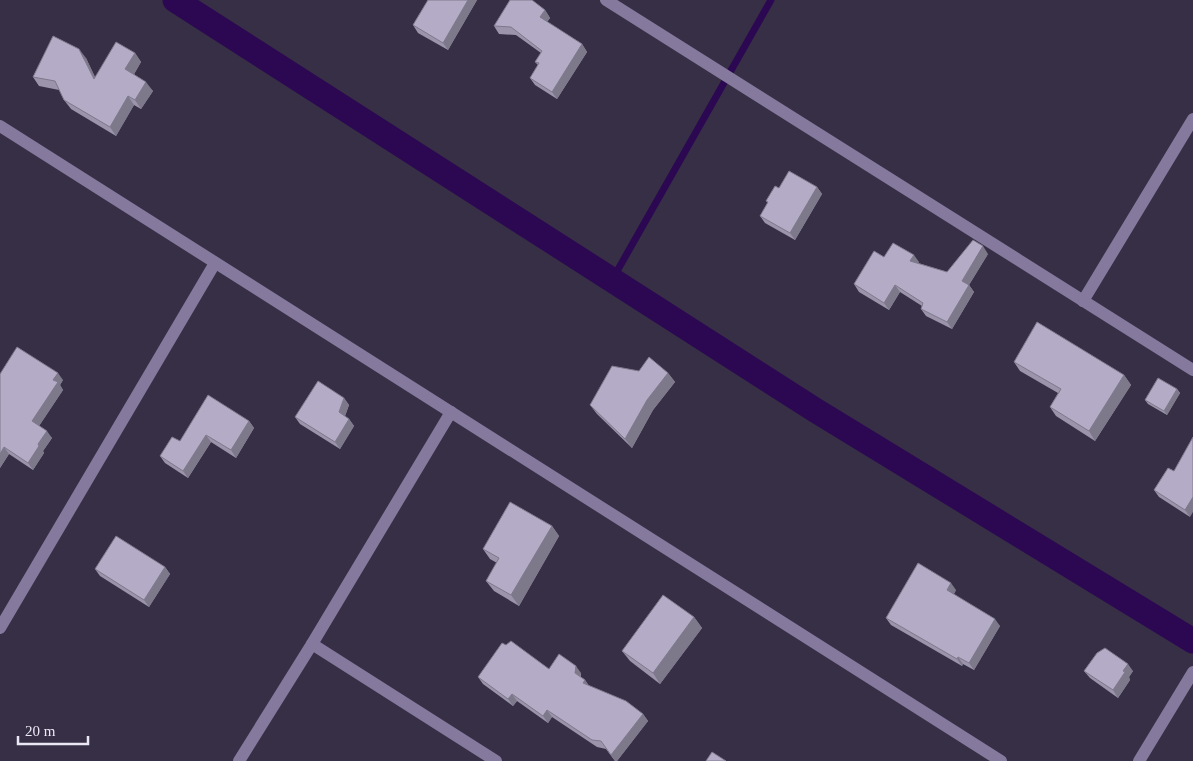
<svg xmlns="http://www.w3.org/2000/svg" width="1193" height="761" font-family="'Times New Roman',serif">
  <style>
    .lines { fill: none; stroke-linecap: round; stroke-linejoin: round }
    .stream { stroke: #2c0852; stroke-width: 7 }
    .canal { stroke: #2c0852; stroke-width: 25 }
    .minor { stroke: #857a9d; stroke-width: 12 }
    .wall { fill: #9b94ab }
    .shaded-wall { fill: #7e788b }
    .building { fill: #b4acc7; stroke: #7e788b }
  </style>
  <rect width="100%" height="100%" fill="#362f45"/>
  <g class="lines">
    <path class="stream" d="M612 280 771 0"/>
    <path class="canal" d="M175 0 815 410 1193 641"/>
    <g class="minor">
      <path d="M606 0 1193 370"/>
      <path d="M0 126 1001 761"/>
      <path d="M1083 301 1193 119"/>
      <path d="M0 628 215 263"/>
      <path d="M312 644 496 761"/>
      <path d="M239 761 312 644 451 412"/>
      <path d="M1139 761 1193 672"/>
    </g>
  </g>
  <g class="wall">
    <path d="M428 0H477L448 50 418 33 413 25Z"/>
    <path d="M545 10 550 18 547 22 582 44 587 52 557 99 535 85 530 78 538 65 535 62 541 53 516 35 499 34 494 26Z"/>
    <path d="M135 53 141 62 134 74 153 91 141 109 134 105 116 136 71 109 64 100 59 90 39 86 33 77 86 58 95 77Z"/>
    <path d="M817 187 822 194 795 240 765 223 760 216 768 203 766 201 779 188Z"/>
    <path d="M988 254 969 285 974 292 952 329 926 316 921 309 922 306 900 292 889 310 859 292 854 284 884 257 919 262 918 263 947 272Z"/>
    <path d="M1014 362 1124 375 1131 385 1095 441 1056 416 1050 407 1058 393 1020 371Z"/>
    <path d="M639 371 668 373 675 382 653 410 632 448 597 414 590 405Z"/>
    <path d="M0 374 63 380 60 385 63 390 39 426 52 438 43 451 44 453 33 470 9 454 0 468Z"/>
    <path d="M1177 389 1180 393 1167 415 1148 404 1145 400Z"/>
    <path d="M344 398 349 405 345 416 349 419 354 426 340 449 300 424 295 417Z"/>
    <path d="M249 421 254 428 236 458 211 442 188 478 165 463 160 456 180 441Z"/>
    <path d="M1174 471 1190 517 1159 497 1154 490Z"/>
    <path d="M552 526 559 536 519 606 494 591 486 581 497 563 490 559 483 549Z"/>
    <path d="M165 567 170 574 149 607 100 576 95 569Z"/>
    <path d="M956 590 954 594 1000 626 974 670 963 664 962 666 891 625 886 618Z"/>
    <path d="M694 617 702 628 660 684 630 661 622 651Z"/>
    <path d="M549 669 581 673V677L585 680 589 686 643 714 648 721 617 761H615L606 749 597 747 552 717 548 723 517 701 513 706 483 684 478 677Z"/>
    <path d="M1084 671H1133L1129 677 1130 680 1118 698 1090 678Z"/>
  </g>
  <g class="shaded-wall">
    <path d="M468 0H477L448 50 443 43Z"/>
    <path d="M545 10 550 18 545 24 540 17Z"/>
    <path d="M582 44 587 52 557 99 552 92Z"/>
    <path d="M79 49 86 58 100 88 94 79Z"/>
    <path d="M135 53 141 62 132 78 125 69Z"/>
    <path d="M146 82 153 91 141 109 135 100Z"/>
    <path d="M128 96 134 105 116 136 110 127Z"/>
    <path d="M817 187 822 194 795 240 790 233Z"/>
    <path d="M983 246 988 254 969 285 974 292 952 329 947 322 962 281Z"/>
    <path d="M914 255 919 262 915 268 910 261Z"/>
    <path d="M895 285 900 292 889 310 884 303Z"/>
    <path d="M58 373 63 380 60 385 63 390 37 429 32 421 53 380Z"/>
    <path d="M668 373 675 382 653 410 632 448 625 439 647 400Z"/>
    <path d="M1124 375 1131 385 1095 441 1089 431Z"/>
    <path d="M1177 389 1180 393 1167 415 1164 411Z"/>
    <path d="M344 398 349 405 344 419 339 412Z"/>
    <path d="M349 419 354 426 340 449 335 442Z"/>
    <path d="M249 421 254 428 236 458 231 450Z"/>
    <path d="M47 431 52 438 43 451 44 453 33 470 28 463 38 444Z"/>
    <path d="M206 435 211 442 188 478 183 471Z"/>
    <path d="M4 447 9 454 0 468V454Z"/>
    <path d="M1193 497V512L1190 517 1185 510Z"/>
    <path d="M552 526 559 536 519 606 511 595Z"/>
    <path d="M165 567 170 574 149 607 144 600Z"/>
    <path d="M951 583 956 590 952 597 947 590Z"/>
    <path d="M694 617 702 628 660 684 653 673Z"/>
    <path d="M995 619 1000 626 974 670 969 663Z"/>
    <path d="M958 657 963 664 962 666 957 659Z"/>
    <path d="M1128 664 1133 671 1129 677 1130 680 1118 698 1113 690 1123 671Z"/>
    <path d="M576 666 581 673 580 680 575 673Z"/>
    <path d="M585 680 590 687 583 683Z"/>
    <path d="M512 694 517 701 513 706 508 699Z"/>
    <path d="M547 710 552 717 548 723 543 716Z"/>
    <path d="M643 714 648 721 617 761H615L611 755Z"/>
  </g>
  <g class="building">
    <path d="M428 0H468L443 43 413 25Z"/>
    <path d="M510 0H532L545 10 540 17 582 44 552 92 530 78 539 63 535 62 542 51 511 27 494 26Z"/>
    <path d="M53 36 79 49 94 79 116 42 135 53 125 69 146 82 135 100 128 96 110 127 64 100 55 81 33 77Z"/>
    <path d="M789 171 817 187 790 233 760 216 768 202 766 201 775 186 779 188Z"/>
    <path d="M973 240 983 246 962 281 969 285 947 322 921 309 923 303 895 285 884 303 854 284 874 251 884 257 893 243 914 255 910 261 947 272Z"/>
    <path d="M1037 322 1124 375 1089 431 1050 407 1061 389 1014 362Z"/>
    <path d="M17 347 58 373 53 380 58 382 32 421 47 431 38 444 39 446 28 463 4 447 0 454V374Z"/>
    <path d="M649 357 668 373 647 400 625 439 590 405 612 366 639 371Z"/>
    <path d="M1158 378 1177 389 1164 411 1145 400Z"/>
    <path d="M318 381 344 398 339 412 349 419 335 442 295 417Z"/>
    <path d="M208 395 249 421 231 450 206 435 183 471 160 456 172 437 180 441Z"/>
    <path d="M1193 437V497L1185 510 1154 490 1168 468 1174 471Z"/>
    <path d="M510 502 552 526 511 595 486 581 499 558 483 549Z"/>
    <path d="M116 536 165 567 144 600 95 569Z"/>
    <path d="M918 563 951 583 947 590 995 619 969 663 958 657 957 659 886 618Z"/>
    <path d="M663 595 694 617 653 673 622 651Z"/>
    <path d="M511 641 549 669 559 654 576 666 575 673 585 680 583 683 626 701 643 714 611 755 601 741 592 740 547 710 543 716 512 694 508 699 478 677 502 643 506 645Z"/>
    <path d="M1105 648 1128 664 1123 671 1125 672 1113 690 1084 671 1097 653Z"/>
    <path d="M712 752 726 761H706Z"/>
  </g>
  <path d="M18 736v8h70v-8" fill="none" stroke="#ebe7f5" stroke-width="2.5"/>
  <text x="25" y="736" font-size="15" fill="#ebe7f5" stroke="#362f45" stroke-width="4" paint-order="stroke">20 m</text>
</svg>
